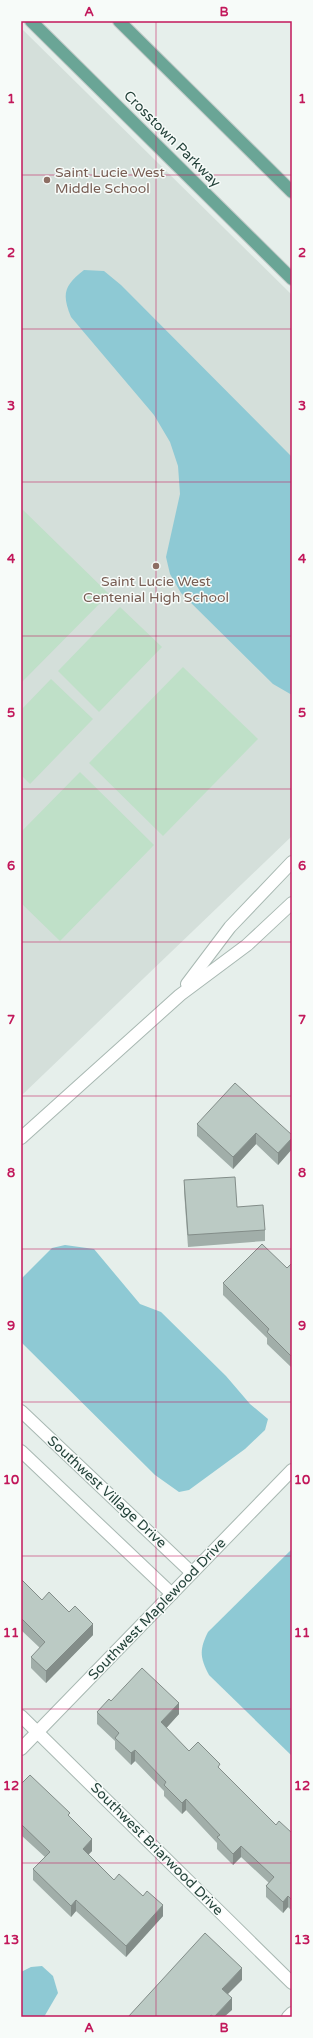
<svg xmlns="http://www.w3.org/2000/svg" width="313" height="2038" font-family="'Varela Round',sans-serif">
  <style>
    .built { fill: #d4dfda }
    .green { fill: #bfe0c8 }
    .water { fill: #8ec9d4 }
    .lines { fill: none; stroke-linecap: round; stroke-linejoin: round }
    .minor-casing { stroke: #a8b8b2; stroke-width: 14 }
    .major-casing { stroke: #c2cac8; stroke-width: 14 }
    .minor { stroke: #fff; stroke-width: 12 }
    .major { stroke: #6aa596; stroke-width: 12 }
    .wall { fill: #a1aea9 }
    .shaded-wall { fill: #838d89 }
    .building { fill: #bbcac4; stroke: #838d89 }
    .grid { fill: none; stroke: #c2185b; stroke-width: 1; stroke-opacity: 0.55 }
    .education-dot { fill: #8d6e63; stroke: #f7fbf9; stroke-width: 1.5 }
    .labels { text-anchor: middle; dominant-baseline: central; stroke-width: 3; stroke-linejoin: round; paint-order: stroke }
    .street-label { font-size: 14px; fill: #24423a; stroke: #f7fbf9 }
    .education-label { font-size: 14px; fill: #785e54; stroke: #f7fbf9; text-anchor: start }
    .neatline { fill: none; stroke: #c2185b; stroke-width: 1.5 }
    .grid-label { font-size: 13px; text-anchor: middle; font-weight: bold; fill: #c2185b }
  </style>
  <rect width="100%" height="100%" fill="#e6efeb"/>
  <path class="built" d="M21 28 292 295V836L21 1096Z"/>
  <g class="green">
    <path d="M21 508 109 594 21 683Z"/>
    <path d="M120 607 162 647 99 712 58 671Z"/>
    <path d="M183 667 258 739 163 836 89 763Z"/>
    <path d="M51 679 93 719 30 784 21 775V710Z"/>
    <path d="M80 772 154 845 60 941 21 903V832Z"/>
  </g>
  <g class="water">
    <path d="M84 270 104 271 121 285 292 457V695L273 684 181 593 170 574 166 557 180 494 178 466 170 442 154 415 71 317C61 293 65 285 84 270Z"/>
    <path d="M65 1245 94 1249 140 1304 161 1312 226 1376 250 1404 268 1419 265 1430 245 1449 189 1490 179 1492 155 1475 21 1342V1279L52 1248Z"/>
    <path d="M292 1549V1756L209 1675C200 1658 199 1650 208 1632Z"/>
    <path d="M42 1966 53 1976 58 1993 44 2017H21V1972L31 1967Z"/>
  </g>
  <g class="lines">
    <g class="minor-casing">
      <g id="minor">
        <path d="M187 984 230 927 292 862"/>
        <path d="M21 1138 180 995 247 945 292 903"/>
        <path d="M21 1411 192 1573"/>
        <path d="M21 1451 172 1594"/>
        <path d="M21 1716 292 1983"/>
        <path d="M21 1749 292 1470"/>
        <path d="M288 2017 292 2013"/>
      </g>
    </g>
    <g class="major-casing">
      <g id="major">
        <path d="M31 21 292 279"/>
        <path d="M119 21 292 192"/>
      </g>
    </g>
    <use href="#minor" class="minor"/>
    <use href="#major" class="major"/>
  </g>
  <g class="wall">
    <path d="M197 1124 292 1135V1149L278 1165 256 1144 233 1169 197 1136Z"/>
    <path d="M184 1180 237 1207 265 1230V1241L188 1247 184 1191Z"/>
    <path d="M292 1263V1378L291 1377V1367L267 1344V1338L223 1295V1283L287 1268Z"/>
    <path d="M21 1579 42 1600 93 1635 46 1683 31 1668V1657L40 1648 21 1630Z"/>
    <path d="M111 1701 179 1714 166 1728 189 1751 220 1769 276 1825 292 1833V1911L288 1907 283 1913 266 1897V1886L269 1883 241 1857 233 1865 217 1849V1843L186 1810 182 1814 164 1796V1791L135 1761 131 1765 115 1749V1741L97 1724V1712Z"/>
    <path d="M21 1784 70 1817 92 1851 88 1855 114 1880 163 1916 126 1957 76 1911 71 1917 33 1880V1869L45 1857 22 1836Z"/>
  </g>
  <g class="shaded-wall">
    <path d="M256 1133V1144L233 1169V1157Z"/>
    <path d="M292 1138V1149L278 1165V1153Z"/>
    <path d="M93 1624V1635L46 1683V1671Z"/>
    <path d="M179 1703V1714L161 1734V1722Z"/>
    <path d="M135 1750V1761L131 1765V1753Z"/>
    <path d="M186 1799V1810L182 1814V1803Z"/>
    <path d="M22 1825V1836L21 1837V1826Z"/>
    <path d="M92 1839V1851L83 1860V1849Z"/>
    <path d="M241 1846V1857L233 1865V1854Z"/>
    <path d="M288 1896V1907L283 1913V1902Z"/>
    <path d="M76 1900V1911L71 1917V1906Z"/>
    <path d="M163 1905V1916L126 1957V1946Z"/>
    <path d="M242 1968V1980L222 2000V1989Z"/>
    <path d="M232 1998V2010L224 2017H214Z"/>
  </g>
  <g class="building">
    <path d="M235 1083 292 1135V1138L278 1153 256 1133 233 1157 197 1124Z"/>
    <path d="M235 1177 237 1207 263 1205 265 1230 188 1235 184 1180Z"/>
    <path d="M262 1244 287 1268 292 1263V1357L267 1332 269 1329 223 1283Z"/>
    <path d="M21 1579 42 1600 49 1592 69 1612 75 1606 93 1624 46 1671 31 1657 45 1642 21 1618Z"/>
    <path d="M142 1668 179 1703 161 1722 189 1751 198 1742 220 1764 218 1767 276 1825 279 1821 292 1833V1900L288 1896 283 1902 266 1886 274 1877 241 1846 233 1854 217 1837 220 1835 186 1799 182 1803 164 1785 166 1782 135 1750 131 1753 115 1738 119 1733 97 1712 109 1699 111 1701Z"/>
    <path d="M30 1775 70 1813 68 1815 92 1839 83 1849 114 1880 119 1874 143 1896 147 1891 163 1905 126 1946 76 1900 71 1906 33 1869 50 1852 22 1825 21 1826V1784Z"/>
    <path d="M205 1933 242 1968 222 1989 232 1998 214 2017 211 2015 209 2017H128Z"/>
  </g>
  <path class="grid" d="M156 21V2017M21 175H292M21 329H292M21 482H292M21 636H292M21 789H292M21 942H292M21 1096H292M21 1249H292M21 1402H292M21 1556H292M21 1709H292M21 1863H292"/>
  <g class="education-dot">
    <circle cx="47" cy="180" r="4"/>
    <circle cx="156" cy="566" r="4"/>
  </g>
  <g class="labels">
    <g class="street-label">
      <text transform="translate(172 139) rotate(45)">Crosstown Parkway</text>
      <text transform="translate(107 1492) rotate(43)">Southwest Village Drive</text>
      <text transform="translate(157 1609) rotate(-46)">Southwest Maplewood Drive</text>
      <text transform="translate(157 1849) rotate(45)">Southwest Briarwood Drive</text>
    </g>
    <g class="education-label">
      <text x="55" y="172">Saint Lucie West<tspan x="55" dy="16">Middle School</tspan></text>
      <text x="156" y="581" text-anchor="middle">Saint Lucie West<tspan x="156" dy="16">Centenial High School</tspan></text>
    </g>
  </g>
  <rect width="313" height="2038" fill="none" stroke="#f7fbf9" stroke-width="44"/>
  <rect x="22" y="22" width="269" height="1994" class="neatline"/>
  <g class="grid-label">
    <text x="89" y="16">A</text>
    <text x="224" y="16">B</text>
    <text x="11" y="103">1</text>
    <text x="302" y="103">1</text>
    <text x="11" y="257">2</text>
    <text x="302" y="257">2</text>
    <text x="11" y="410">3</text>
    <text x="302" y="410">3</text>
    <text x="11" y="563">4</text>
    <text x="302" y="563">4</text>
    <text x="11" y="717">5</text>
    <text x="302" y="717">5</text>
    <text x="11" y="870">6</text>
    <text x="302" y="870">6</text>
    <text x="11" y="1024">7</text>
    <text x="302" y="1024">7</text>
    <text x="11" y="1177">8</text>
    <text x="302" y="1177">8</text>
    <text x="11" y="1330">9</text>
    <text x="302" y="1330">9</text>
    <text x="11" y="1484">10</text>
    <text x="302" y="1484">10</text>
    <text x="11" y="1637">11</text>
    <text x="302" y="1637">11</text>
    <text x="11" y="1790">12</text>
    <text x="302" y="1790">12</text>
    <text x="11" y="1944">13</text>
    <text x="302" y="1944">13</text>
    <text x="89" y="2032">A</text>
    <text x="224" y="2032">B</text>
  </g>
</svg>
